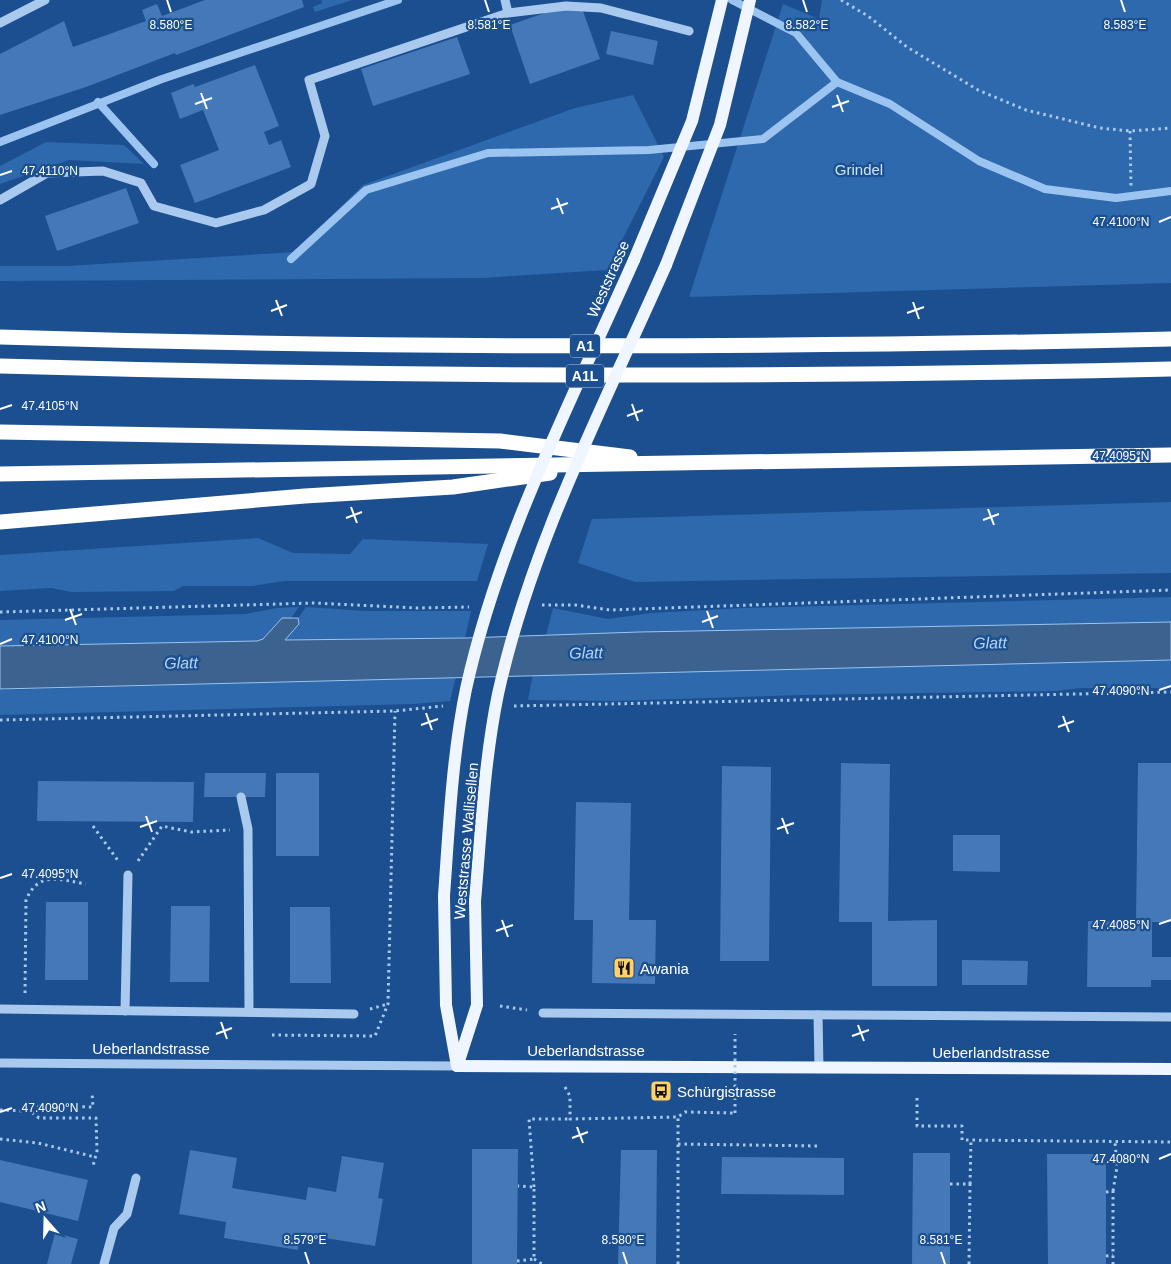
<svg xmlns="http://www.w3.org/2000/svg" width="1171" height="1264" font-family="Arial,sans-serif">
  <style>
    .green { fill: #2e69ad }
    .water { fill: #3c6290; stroke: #9cc4f0 }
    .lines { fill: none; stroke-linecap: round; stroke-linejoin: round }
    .stream { stroke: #9cc4f0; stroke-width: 8 }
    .building { fill: #4478b7 }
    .path { stroke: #a9c9ee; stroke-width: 3; stroke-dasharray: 2.5 4; stroke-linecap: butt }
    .minor { stroke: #a9c9ee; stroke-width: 9 }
    .major { stroke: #f0f6ff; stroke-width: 12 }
    .highway { stroke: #fff; stroke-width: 15 }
    .path-bridge { stroke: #a9c9ee; stroke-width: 3; stroke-dasharray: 2.5 4; stroke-linecap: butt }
    .major-bridge { stroke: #f0f6ff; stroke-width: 12 }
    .ticks { fill: none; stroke: #fff; stroke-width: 2 }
    .labels { text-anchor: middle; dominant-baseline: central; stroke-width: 4.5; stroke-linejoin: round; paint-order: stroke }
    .shield { fill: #1b4f8f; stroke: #bbcadd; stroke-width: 1 }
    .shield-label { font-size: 14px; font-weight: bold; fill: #fff }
    .park-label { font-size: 15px; fill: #cfe3fa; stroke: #1b4f8f }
    .street-label { font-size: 15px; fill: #fff; stroke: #1b4f8f }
    .poi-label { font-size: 15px; fill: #fff; stroke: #1b4f8f; text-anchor: start }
    .water-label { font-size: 16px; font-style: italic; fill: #b5d3f5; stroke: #1b4f8f }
    .ticks-label { font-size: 12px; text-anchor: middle; fill: #fff; stroke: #1b4f8f; stroke-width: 4.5; stroke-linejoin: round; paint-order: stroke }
  </style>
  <rect width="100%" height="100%" fill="#1b4f8f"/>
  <g class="green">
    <path d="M321 0H352L315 12 313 7 322 3Z"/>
    <path d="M822 0H1171V283L689 297 783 4 819 19Z"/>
    <path d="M633 95 664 157 607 270 482 278 0 281V266H67L295 252 363 185 575 108Z"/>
    <path d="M46 142 124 145 144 164 69 160 0 184V166Z"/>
    <path d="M1171 502V573L635 582 578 563 592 519Z"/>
    <path d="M258 538 293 553 350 554 363 539 488 544 477 581H284L253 586H183L174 591 71 592 51 588 0 591V555Z"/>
    <path d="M1171 597V622L546 635 553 608 608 619 651 613 744 608Z"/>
    <path d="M299 607 291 618H282L263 639 257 641 0 646V620L245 614 277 608Z"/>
    <path d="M306 607 366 611H471L465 638 284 640 299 625 298 618Z"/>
    <path d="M1171 660V688H1080L1057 691 803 695 614 701 528 700 533 674Z"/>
    <path d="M456 677 450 701 414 704 0 715V690Z"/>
  </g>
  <path class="water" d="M282 618H298L299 624 285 640 465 638 639 632 1171 622V660L0 689V646L257 641 263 639Z"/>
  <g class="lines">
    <g class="stream">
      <path d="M732 0 796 33 837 82 890 104 979 161 1045 189 1116 198 1171 191"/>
      <path d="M98 102 154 164"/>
      <path d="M0 142 162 79 398 0"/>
      <path d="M291 259 366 190 488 153 649 150 763 139 837 82"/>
    </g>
  </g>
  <g class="building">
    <path d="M205 0H302L304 7 176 55 175 53 86 87 0 115V54L64 21 73 47 146 21 142 10 157 4 162 16Z"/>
    <path d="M559 8 583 11 600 59 530 84 510 25Z"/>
    <path d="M611 31 658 41 653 65 606 54Z"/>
    <path d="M457 37 470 74 373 106 361 69Z"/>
    <path d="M255 65 279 126 264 132 269 145 281 140 291 167 195 203 180 165 219 150 203 110 180 119 171 93 193 84 195 87Z"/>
    <path d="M126 188 139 223 57 251 45 216Z"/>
    <path d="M841 763 890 764 888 921 937 920V986H872V922H839Z"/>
    <path d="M1138 763H1171V922H1152V957H1171V980H1151V987H1087L1088 921 1136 922Z"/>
    <path d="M722 766 771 767 769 961H720Z"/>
    <path d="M205 773H266L265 797H204Z"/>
    <rect x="276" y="773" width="43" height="83"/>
    <path d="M38 781 194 782 193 822 37 821Z"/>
    <path d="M576 802 631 803 629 920H656L655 984 592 983 593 920H574Z"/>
    <path d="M953 835H1000V872L953 871Z"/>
    <path d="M46 902H88V980H45Z"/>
    <path d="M171 906H210L209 982H170Z"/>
    <path d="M290 907H330L331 983H290Z"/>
    <path d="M962 960 1028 961 1027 985H962Z"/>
    <path d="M472 1149H518L517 1264H472Z"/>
    <path d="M190 1150 237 1158 232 1188 306 1200 308 1187 336 1192 342 1156 384 1163 378 1198 383 1199 375 1246 300 1234 298 1250 224 1238 226 1222 179 1214Z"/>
    <path d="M621 1150H657L656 1264H618Z"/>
    <path d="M913 1153H950V1264H912Z"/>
    <path d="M1047 1154H1106V1264H1048Z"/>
    <path d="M722 1157 844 1158V1195L721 1194Z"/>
    <path d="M0 1160 88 1180 78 1221 0 1202Z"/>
    <path d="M55 1233 78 1239 71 1264H47Z"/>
  </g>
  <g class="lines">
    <g class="path">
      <path d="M841 0 868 16 907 47 978 90 1026 110 1100 128 1130 131 1171 128"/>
      <path d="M1130 131 1131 188"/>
      <path d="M542 605H575L610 610 1171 590"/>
      <path d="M0 612 314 603 417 608 469 607"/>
      <path d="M514 706 1171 692"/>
      <path d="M0 720 395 711 443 706"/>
      <path d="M93 826 119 862"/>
      <path d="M138 861 162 826 191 832 230 830"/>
      <path d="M25 993 26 900C39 870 60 880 86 884"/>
      <path d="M500 1006 527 1010"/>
      <path d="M370 1009 388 1004"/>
      <path d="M272 1035 375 1036 388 1004 395 711"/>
      <path d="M565 1087 570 1096V1119L678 1117 685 1112 735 1113"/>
      <path d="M917 1098V1126H962V1140L1171 1142"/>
      <path d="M0 1110 30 1111 39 1118H96L97 1151 93 1166"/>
      <path d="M34 1113 39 1106 93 1107 92 1093"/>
      <path d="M0 1139 38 1143 95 1157"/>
      <path d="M678 1144 818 1146"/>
      <path d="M950 1184H970L969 1264"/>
      <path d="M970 1184 971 1140"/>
      <path d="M534 1187 529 1119H570"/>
      <path d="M1113 1191 1117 1167 1115 1142"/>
      <path d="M1106 1192 1113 1191V1264"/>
      <path d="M1106 1256 1113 1255"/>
      <path d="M534 1259 542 1264"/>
      <path d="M517 1261 534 1259V1187L518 1186"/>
      <path d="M678 1264V1117"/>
    </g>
    <g class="minor">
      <path d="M508 13 566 6 601 8 689 31"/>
      <path d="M0 23 45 0"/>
      <path d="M0 200 47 173 103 171 141 183 154 206 216 223 264 210 311 184 325 136 309 80 508 13 505 0"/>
      <path d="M241 797 248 829 249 1012"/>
      <path d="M0 1009 354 1014"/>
      <path d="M125 1011 128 875"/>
      <path d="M543 1013 1171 1017"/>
      <path d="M818 1015 819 1068"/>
      <path d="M0 1063 457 1066"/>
      <path d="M104 1264 114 1228 127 1214 136 1178"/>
    </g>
    <g class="major">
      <path d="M634 260 692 121 722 0"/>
      <path d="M666 265 720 125 750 0"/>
      <path d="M444 896 446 1005 457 1066"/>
      <path d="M458 1064 477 1005 475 901"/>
      <path d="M457 1066 1171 1069"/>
    </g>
    <g class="highway">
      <path d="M0 337C390 349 781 348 1171 339"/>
      <path d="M0 366C390 377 781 378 1171 369"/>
      <path d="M0 432 500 441 630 457"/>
      <path d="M0 474 1171 455"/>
      <path d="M0 522 305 496 453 487 550 473"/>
    </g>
    <path class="path-bridge" d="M735 1113V1034"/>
    <g class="major-bridge">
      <path d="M444 896C449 827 452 757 466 689 499 539 572 400 634 260"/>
      <path d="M475 901C481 833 484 762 498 694 531 544 604 405 666 265"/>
    </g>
  </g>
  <path class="ticks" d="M167 0 171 12M485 0 489 12M803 0 807 12M1121 0 1125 12M201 93 207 109M837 95 843 112M195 104 212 98M832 107 849 101M0 175 12 171M557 198 563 214M551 209 568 203M1159 222 1171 217M276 300 282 316M913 302 919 319M271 311 287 305M907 313 924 307M632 404 638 421M0 409 12 405M627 416 643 410M1159 456 1171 452M351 507 357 523M988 509 994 525M346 518 362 512M983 520 999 514M70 609 76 625M707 611 713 628M65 620 82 614M702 622 718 616M0 644 12 639M1159 690 1171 686M426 713 432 730M1063 716 1069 732M421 725 438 719M1058 727 1074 721M146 816 152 832M782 818 788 834M140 827 157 821M777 829 794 823M0 878 12 874M502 920 508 937M1159 924 1171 920M496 931 513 925M221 1022 227 1039M858 1025 864 1041M216 1034 232 1028M852 1036 869 1030M0 1112 12 1108M577 1127 583 1143M572 1138 588 1132M1159 1159 1171 1154M305 1252 309 1264M623 1252 627 1264M941 1252 945 1264"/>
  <defs>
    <g id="restaurant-square" transform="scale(1.125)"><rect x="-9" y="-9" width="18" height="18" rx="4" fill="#ffd166" stroke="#1b4f8f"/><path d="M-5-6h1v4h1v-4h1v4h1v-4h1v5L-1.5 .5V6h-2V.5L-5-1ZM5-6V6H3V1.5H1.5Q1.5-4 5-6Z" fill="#111"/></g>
    <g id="bus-square" transform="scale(1.125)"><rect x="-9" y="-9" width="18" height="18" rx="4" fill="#ffd166" stroke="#1b4f8f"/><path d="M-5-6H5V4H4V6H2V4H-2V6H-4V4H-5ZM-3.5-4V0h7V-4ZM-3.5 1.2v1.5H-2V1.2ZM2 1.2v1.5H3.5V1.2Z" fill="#111"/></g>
  </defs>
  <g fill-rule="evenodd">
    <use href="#restaurant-square" x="624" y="968"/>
    <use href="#bus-square" x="661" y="1091"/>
  </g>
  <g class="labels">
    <g class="shield">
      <rect x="570" y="334.5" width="30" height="23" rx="4"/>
      <rect x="566" y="364.5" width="38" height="23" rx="4"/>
    </g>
    <g class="shield-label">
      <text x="585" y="346">A1</text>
      <text x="585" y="376">A1L</text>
    </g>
    <g class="park-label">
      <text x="859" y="169">Grindel</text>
    </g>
    <g class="street-label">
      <text transform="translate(608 279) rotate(-66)">Weststrasse</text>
      <text transform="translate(466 841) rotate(-85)">Weststrasse Wallisellen</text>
      <text x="151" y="1048">Ueberlandstrasse</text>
      <text x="586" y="1050">Ueberlandstrasse</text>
      <text x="991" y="1052">Ueberlandstrasse</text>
    </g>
    <g class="poi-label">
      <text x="640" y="968">Awania</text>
      <text x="677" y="1091">Schürgistrasse</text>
    </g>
    <g class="water-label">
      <text transform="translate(990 643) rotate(-1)">Glatt</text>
      <text transform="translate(586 653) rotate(-1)">Glatt</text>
      <text transform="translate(181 663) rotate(-1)">Glatt</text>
    </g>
  </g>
  <g class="ticks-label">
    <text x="1125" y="29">8.583°E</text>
    <text x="171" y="29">8.580°E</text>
    <text x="489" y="29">8.581°E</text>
    <text x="807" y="29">8.582°E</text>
    <text x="50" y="175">47.4110°N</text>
    <text x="1121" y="226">47.4100°N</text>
    <text x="50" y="410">47.4105°N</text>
    <text x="1121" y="460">47.4095°N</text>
    <text x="50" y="644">47.4100°N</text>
    <text x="1121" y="695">47.4090°N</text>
    <text x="50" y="878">47.4095°N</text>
    <text x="1121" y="929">47.4085°N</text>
    <text x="50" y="1112">47.4090°N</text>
    <text x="1121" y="1163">47.4080°N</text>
    <text x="305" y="1244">8.579°E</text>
    <text x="623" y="1244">8.580°E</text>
    <text x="941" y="1244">8.581°E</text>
  </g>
  <g transform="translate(45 1219) rotate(340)" stroke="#1b4f8f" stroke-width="4" paint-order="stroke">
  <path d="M0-4L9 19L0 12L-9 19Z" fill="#ffffff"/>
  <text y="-8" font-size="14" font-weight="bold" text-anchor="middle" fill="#ffffff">N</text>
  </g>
</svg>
